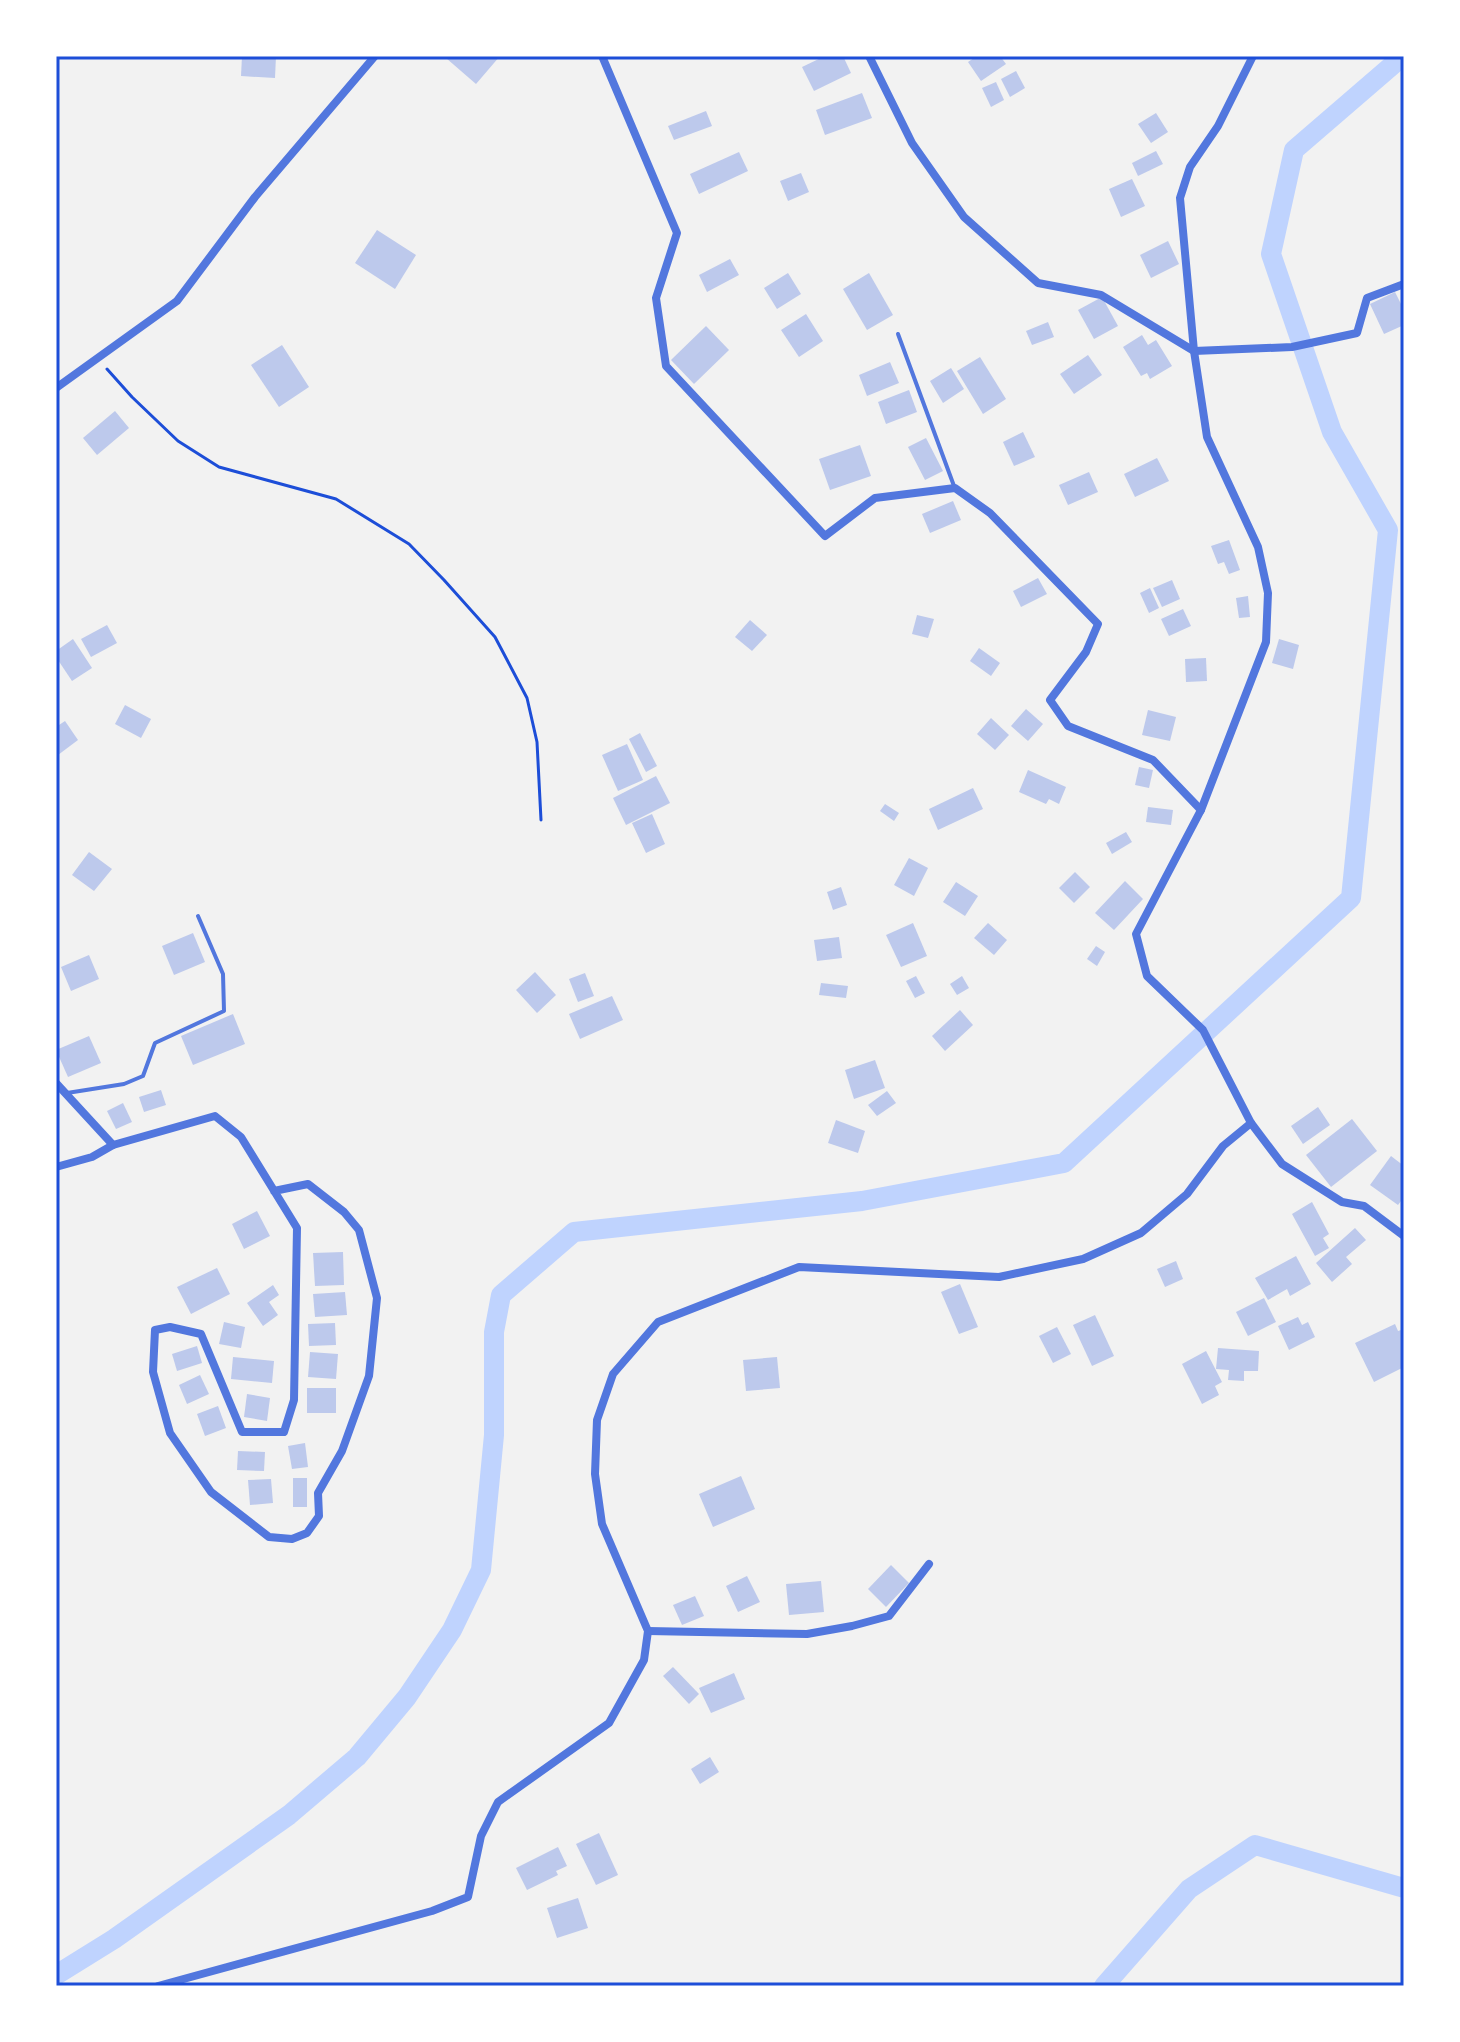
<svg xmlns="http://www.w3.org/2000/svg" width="1460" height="2042" font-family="'Exo 2',sans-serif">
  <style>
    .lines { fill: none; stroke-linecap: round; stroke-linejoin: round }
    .canal { stroke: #bfd3fe; stroke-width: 20 }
    .building { fill: #bdc9ec }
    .path { stroke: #1d4ed8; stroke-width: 3 }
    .service { stroke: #5277de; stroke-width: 4 }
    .minor { stroke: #5277de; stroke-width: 8 }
    .neatline { fill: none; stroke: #1d4ed8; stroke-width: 3 }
  </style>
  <rect width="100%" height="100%" fill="#f2f2f2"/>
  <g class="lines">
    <g class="canal">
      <path d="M56 1975 114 1939 289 1815 357 1757 407 1697 452 1630 481 1570 494 1435V1332L501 1295 574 1232 862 1201 1064 1163 1351 898 1388 530 1332 432 1271 254 1294 150 1403 56"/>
      <path d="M1104 1986 1189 1889 1255 1845 1404 1888"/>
    </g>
  </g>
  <g class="building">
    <path d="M242 56H276L275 78 241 76Z"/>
    <path d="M448 56H500L476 84 446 58Z"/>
    <path d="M825 56H843L851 73 814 91 802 67Z"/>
    <path d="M977 56H1000L1006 64 981 81 968 62Z"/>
    <path d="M1016 71 1025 88 1010 97 1001 79Z"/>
    <path d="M996 82 1004 100 991 107 982 88Z"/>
    <path d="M862 93 872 118 825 135 816 110Z"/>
    <path d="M706 111 712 126 674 140 668 126Z"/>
    <path d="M1156 113 1168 132 1151 143 1138 124Z"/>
    <path d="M1156 151 1163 164 1138 176 1132 163Z"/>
    <path d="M739 152 748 171 699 194 690 174Z"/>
    <path d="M801 173 809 192 788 201 780 181Z"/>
    <path d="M1132 179 1145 206 1121 217 1109 189Z"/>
    <path d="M377 230 416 255 395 289 355 263Z"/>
    <path d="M1168 241 1179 264 1151 278 1140 255Z"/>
    <path d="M730 259 739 275 707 292 699 275Z"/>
    <path d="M788 273 801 294 777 309 764 288Z"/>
    <path d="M869 273 893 315 867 330 843 289Z"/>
    <path d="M1395 292 1404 310V325L1384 334 1370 304Z"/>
    <path d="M1102 297 1118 326 1094 339 1078 310Z"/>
    <path d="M806 314 823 341 799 357 781 330Z"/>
    <path d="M1048 322 1054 337 1032 345 1026 331Z"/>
    <path d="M706 326 729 350 694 384 671 360Z"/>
    <path d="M1142 335 1148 345 1156 340 1172 366 1150 379 1147 373 1141 376 1123 347Z"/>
    <path d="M282 345 309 387 279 407 251 365Z"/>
    <path d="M1088 355 1102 375 1074 394 1060 374Z"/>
    <path d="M980 357 1006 399 983 414 957 371Z"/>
    <path d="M890 362 899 383 867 396 859 375Z"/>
    <path d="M951 368 964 389 943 403 930 381Z"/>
    <path d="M909 390 917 412 886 424 878 402Z"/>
    <path d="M115 411 129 428 97 455 83 438Z"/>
    <path d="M1023 432 1035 457 1014 466 1003 442Z"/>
    <path d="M926 438 943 471 925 480 908 447Z"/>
    <path d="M860 445 871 476 830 490 819 459Z"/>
    <path d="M1157 458 1169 481 1135 497 1124 474Z"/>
    <path d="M1089 472 1098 492 1068 505 1059 485Z"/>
    <path d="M953 501 961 520 930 533 922 514Z"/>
    <path d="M1229 540 1240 570 1229 574 1224 562 1218 564 1211 546Z"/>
    <path d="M1038 578 1047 594 1021 607 1013 591Z"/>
    <path d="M1172 580 1180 599 1162 607 1153 588Z"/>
    <path d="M1150 588 1159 608 1149 613 1140 593Z"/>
    <path d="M1248 596 1250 617 1239 618 1236 598Z"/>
    <path d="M1183 609 1191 626 1169 636 1161 619Z"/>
    <path d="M917 615 934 619 928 638 912 634Z"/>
    <path d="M750 620 767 635 752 651 735 637Z"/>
    <path d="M107 625 117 643 91 657 81 639Z"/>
    <path d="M73 639 92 668 72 681 56 657V651Z"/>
    <path d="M1279 639 1299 645 1293 669 1272 663Z"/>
    <path d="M979 648 1000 663 991 676 970 661Z"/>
    <path d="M1206 658 1207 681 1186 682 1185 659Z"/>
    <path d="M125 705 151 719 141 738 115 724Z"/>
    <path d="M1026 709 1043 724 1028 741 1011 726Z"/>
    <path d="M1148 710 1176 717 1170 741 1142 735Z"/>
    <path d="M991 718 1009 735 995 750 977 734Z"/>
    <path d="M65 721 78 740 58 755 56 752V727Z"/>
    <path d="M640 733 657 766 646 772 629 739Z"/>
    <path d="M627 744 643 780 618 791 602 755Z"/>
    <path d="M1139 767 1153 770 1149 788 1135 785Z"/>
    <path d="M1028 770 1066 787 1059 804 1049 799 1046 804 1019 792Z"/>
    <path d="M656 776 670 803 626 825 613 798Z"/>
    <path d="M973 788 983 809 938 830 929 809Z"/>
    <path d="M885 804 899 813 894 821 880 811Z"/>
    <path d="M1148 807 1173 810 1171 825 1146 822Z"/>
    <path d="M652 814 665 844 646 853 632 823Z"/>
    <path d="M1126 832 1132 842 1112 854 1106 843Z"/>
    <path d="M89 852 112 869 94 891 72 875Z"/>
    <path d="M909 858 928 868 914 896 894 885Z"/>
    <path d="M1075 872 1090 887 1074 903 1059 888Z"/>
    <path d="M1125 881 1143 899 1114 930 1095 913Z"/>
    <path d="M956 882 978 896 965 916 943 902Z"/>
    <path d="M841 887 847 905 833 910 827 892Z"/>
    <path d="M913 923 927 956 901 967 886 935Z"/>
    <path d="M988 923 1007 940 994 955 974 938Z"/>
    <path d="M193 933 205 962 174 975 162 946Z"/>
    <path d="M839 937 842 958 817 961 814 940Z"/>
    <path d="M1096 946 1105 952 1097 966 1087 959Z"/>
    <path d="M89 955 99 979 71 991 61 967Z"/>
    <path d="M535 972 556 995 537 1013 516 990Z"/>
    <path d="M585 973 594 996 578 1002 569 979Z"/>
    <path d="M916 976 925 993 915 998 906 981Z"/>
    <path d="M962 976 969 988 957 995 950 984Z"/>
    <path d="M821 983 848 986 846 998 819 995Z"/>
    <path d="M612 996 623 1020 580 1039 569 1014Z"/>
    <path d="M960 1010 973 1025 945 1051 932 1036Z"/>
    <path d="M233 1014 245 1044 193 1065 181 1036Z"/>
    <path d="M89 1036 101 1063 68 1077 56 1050Z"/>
    <path d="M875 1060 885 1088 854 1099 845 1070Z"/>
    <path d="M161 1090 166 1105 144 1112 139 1097Z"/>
    <path d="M887 1091 896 1103 877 1116 868 1105Z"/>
    <path d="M123 1103 132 1122 116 1129 107 1111Z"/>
    <path d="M1318 1107 1330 1125 1303 1144 1291 1126Z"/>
    <path d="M1352 1119 1377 1151 1331 1187 1306 1155Z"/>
    <path d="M836 1120 865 1131 858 1153 828 1143Z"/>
    <path d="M1391 1156 1404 1166V1197L1398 1205 1370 1185Z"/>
    <path d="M1312 1202 1329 1234 1323 1238 1329 1248 1315 1256 1292 1214Z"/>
    <path d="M257 1211 270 1236 244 1249 232 1224Z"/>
    <path d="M1355 1228 1366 1240 1346 1257 1352 1264 1332 1282 1316 1263Z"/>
    <path d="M343 1252 344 1285 315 1286 313 1253Z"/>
    <path d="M1296 1256 1311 1284 1290 1296 1287 1289 1268 1300 1255 1278Z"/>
    <path d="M1176 1261 1183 1279 1165 1287 1157 1269Z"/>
    <path d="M217 1268 230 1294 191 1314 177 1287Z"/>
    <path d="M960 1284 978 1327 959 1334 941 1292Z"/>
    <path d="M273 1285 279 1295 269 1302 278 1315 263 1326 247 1303Z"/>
    <path d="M345 1292 347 1315 315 1317 313 1294Z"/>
    <path d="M1264 1298 1276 1322 1248 1336 1236 1312Z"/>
    <path d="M1095 1315 1114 1356 1092 1366 1073 1325Z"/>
    <path d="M1298 1317 1302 1325 1308 1322 1315 1337 1289 1350 1278 1326Z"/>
    <path d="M224 1322 245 1327 241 1348 219 1344Z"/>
    <path d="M335 1323 336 1345 309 1346 308 1324Z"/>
    <path d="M1395 1324 1398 1331 1404 1329V1367L1374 1382 1355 1343Z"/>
    <path d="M1057 1327 1071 1354 1053 1363 1039 1336Z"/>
    <path d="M197 1346 202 1363 177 1371 172 1354Z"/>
    <path d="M1218 1348 1259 1351 1258 1371H1244V1381L1228 1380 1229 1370 1216 1369Z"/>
    <path d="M1206 1351 1222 1382 1215 1386 1219 1395 1202 1404 1182 1364Z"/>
    <path d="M310 1352 338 1354 336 1379 308 1377Z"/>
    <path d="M233 1357 274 1361 272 1383 231 1379Z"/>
    <path d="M777 1357 780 1388 746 1391 743 1360Z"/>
    <path d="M200 1375 209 1394 187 1404 179 1385Z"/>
    <rect x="307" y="1388" width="29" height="25"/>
    <path d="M247 1394 270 1398 267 1421 244 1417Z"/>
    <path d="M218 1406 226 1428 205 1436 197 1414Z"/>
    <path d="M305 1443 308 1467 292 1469 288 1446Z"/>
    <path d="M238 1451 265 1452 264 1471 237 1470Z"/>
    <path d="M741 1476 755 1509 713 1527 699 1494Z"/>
    <rect x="293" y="1478" width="14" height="29"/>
    <path d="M271 1479 273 1503 250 1505 248 1480Z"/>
    <path d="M891 1565 909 1583 886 1607 868 1589Z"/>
    <path d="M747 1576 760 1602 738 1612 726 1586Z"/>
    <path d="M821 1581 824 1612 789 1615 786 1584Z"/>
    <path d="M695 1596 704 1616 682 1625 673 1605Z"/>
    <path d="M673 1667 699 1694 689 1704 663 1676Z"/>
    <path d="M734 1673 745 1699 711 1713 699 1688Z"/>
    <path d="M710 1757 719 1772 700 1784 691 1769Z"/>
    <path d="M599 1833 618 1875 596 1885 576 1844Z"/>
    <path d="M558 1847 567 1866 556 1871 558 1875 527 1890 516 1868Z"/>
    <path d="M578 1898 588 1928 557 1938 547 1908Z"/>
  </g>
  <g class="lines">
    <path class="path" d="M107 369 132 397 178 441 219 467 336 499 409 544 444 580 495 637 527 698 537 742 541 820"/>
    <g class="service">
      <path d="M898 334 954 486"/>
      <path d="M67 1093 124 1084 143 1076 155 1043 224 1011 223 974 198 916"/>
    </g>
    <g class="minor">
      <path d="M602 56 677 233 656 298 666 366 825 536 875 498 955 488 990 513 1098 624 1086 652 1050 700 1068 726 1153 760 1201 810 1136 934 1147 976 1203 1030 1251 1123 1282 1164 1342 1202 1364 1206 1404 1236"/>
      <path d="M869 56 912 143 964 217 1038 283 1101 295 1194 351 1292 347 1357 333 1367 298 1404 284"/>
      <path d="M56 388 177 301 255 197 375 56"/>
      <path d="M1201 810 1266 642 1268 593 1258 547 1207 437 1194 351 1180 198 1190 167 1218 126 1253 56"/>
      <path d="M56 1083 113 1145 215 1116 241 1137 297 1228 294 1400 284 1432H242L201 1334 170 1327 155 1330 153 1372 170 1433 211 1492 269 1537 292 1539 307 1533 319 1516 318 1493 342 1451 369 1376 377 1298 359 1230 344 1212 308 1184 274 1191"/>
      <path d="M56 1167 92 1157 113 1145"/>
      <path d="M648 1631 807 1634 852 1626 889 1616 929 1564"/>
      <path d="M158 1986 432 1911 468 1897 481 1836 498 1802 609 1723 644 1660 648 1631 602 1524 595 1474 597 1420 613 1374 658 1322 799 1267 999 1277 1083 1259 1141 1233 1187 1194 1223 1146 1251 1123"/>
    </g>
  </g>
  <rect width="1460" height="2042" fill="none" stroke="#ffffff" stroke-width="116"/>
  <rect x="58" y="58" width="1344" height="1926" class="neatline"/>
</svg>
